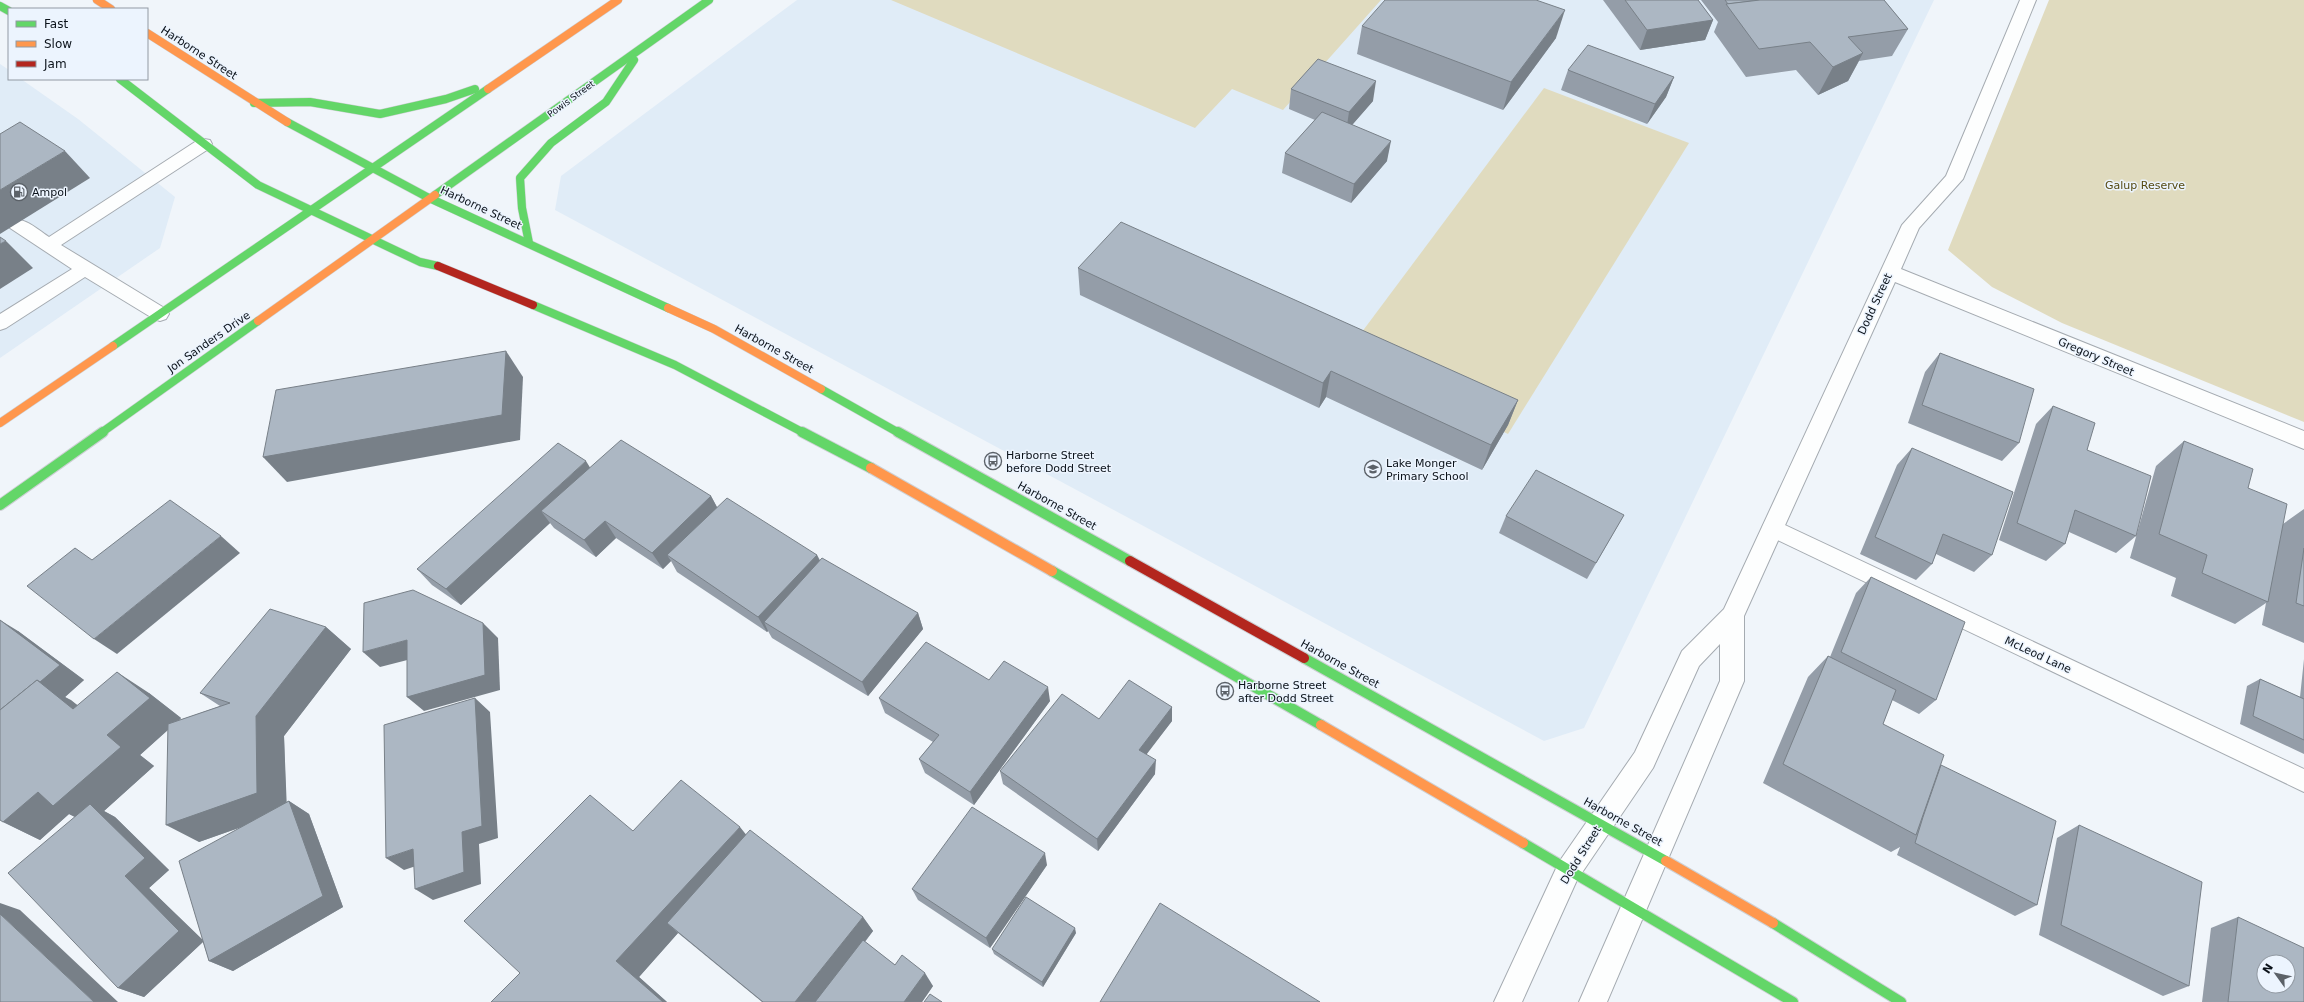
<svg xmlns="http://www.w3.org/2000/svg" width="2304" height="1002" font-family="'DejaVu Sans',sans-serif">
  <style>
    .built { fill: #e0ecf7 }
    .green { fill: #e0dbbf }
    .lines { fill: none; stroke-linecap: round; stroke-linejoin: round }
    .lane-casing { stroke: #a5abb1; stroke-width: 2 }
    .street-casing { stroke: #a5abb1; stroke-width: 2 }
    .fast-far1-casing { stroke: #cdd0d4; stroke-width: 9 }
    .fast-casing { stroke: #cdd0d4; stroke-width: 12 }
    .slow-far1-casing { stroke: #cdd0d4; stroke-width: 9 }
    .slow-casing { stroke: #cdd0d4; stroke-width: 12 }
    .jam-far1-casing { stroke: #cdd0d4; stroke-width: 9 }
    .jam-casing { stroke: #cdd0d4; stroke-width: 12 }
    .lane { fill: #fdfefe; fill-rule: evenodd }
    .street { fill: #fdfefe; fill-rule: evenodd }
    .fast-far1 { stroke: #63d668; stroke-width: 8 }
    .fast { stroke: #63d668; stroke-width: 10 }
    .slow-far1 { stroke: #ff974d; stroke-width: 8 }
    .slow { stroke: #ff974d; stroke-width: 10 }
    .jam-far1 { stroke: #b3261e; stroke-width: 8 }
    .jam { stroke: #b3261e; stroke-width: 10 }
    .wall { fill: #949da8; fill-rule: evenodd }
    .shaded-wall { fill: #788088 }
    .building { fill: #acb7c3; stroke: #788088; fill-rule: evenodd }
    .labels { text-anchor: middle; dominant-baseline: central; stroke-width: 3; stroke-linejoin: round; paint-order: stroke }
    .far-street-label { font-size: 9px; fill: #0b121a; stroke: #ecf4fe }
    .street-label { font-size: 11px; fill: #0b121a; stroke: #ecf4fe }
    .park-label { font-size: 11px; fill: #564a12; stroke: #ecf4fe }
    .poi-label { font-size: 11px; fill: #0b121a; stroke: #ecf4fe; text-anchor: start }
  </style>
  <rect width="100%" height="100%" fill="#f0f5fa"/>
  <g class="built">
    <path d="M797 0H1934L1584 728 1544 741 555 210 561 176Z"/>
    <path d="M0 64 9 70V79H21L78 119 175 197 160 248 0 358Z"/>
  </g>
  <g class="green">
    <path d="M891 0H1381L1283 110 1232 89 1195 128Z"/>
    <path d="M2049 0H2304V422L2062 323 1992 287 1948 250Z"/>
    <path d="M1544 88 1689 143 1508 434 1344 356Z"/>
  </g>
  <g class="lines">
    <g class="lane-casing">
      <g id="lane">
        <path d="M204 139 210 140 212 144 210 148 61 245 166 309 169 314 166 319 160 321 154 319 85 277 6 328 0 330V314L72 269 10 228 7 224 10 220C24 216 38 230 49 237L198 140Z"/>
        <path d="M1772 519 2304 769V792L1765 534 1762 528 1765 522Z"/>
      </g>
    </g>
    <g class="street-casing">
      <path id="street" d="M2020 0H2036L1963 179 1919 228 1901 269 2304 431V449L1895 282 1744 616V681L1607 1002H1579L1720 681V644L1699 666 1653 768 1577 880 1522 1002H1494L1559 862 1635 752 1682 651 1724 609 1902 225 1946 176Z"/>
    </g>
    <g class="fast-far1-casing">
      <g id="fast-far1">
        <path d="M0 6 9 11"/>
        <path d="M120 79 258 185 420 262 438 266"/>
        <path d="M254 103 310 102 380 114 446 99 475 89"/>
        <path d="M287 122 427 197 668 308"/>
        <path d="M435 195 709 0"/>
        <path d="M529 243 522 208 520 178 551 143 606 102 634 60"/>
        <path d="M533 305 675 365 804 433"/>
        <path d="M113 346 488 89"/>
        <path d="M821 389 899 433"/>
        <path d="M101 433 258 321"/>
      </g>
    </g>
    <g class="fast-casing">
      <g id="fast">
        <path d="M802 432 871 468"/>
        <path d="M898 432 1130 561"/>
        <path d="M0 505 103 432"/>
        <path d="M1052 571 1321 725"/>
        <path d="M1304 658 1666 861"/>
        <path d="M1523 843 1793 1002"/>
        <path d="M1773 923 1901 1002"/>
      </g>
    </g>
    <g class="slow-far1-casing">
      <g id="slow-far1">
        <path d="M97 0 111 9"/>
        <path d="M147 33 287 122"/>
        <path d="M488 89 618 0"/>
        <path d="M668 308 714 329 821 389"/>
        <path d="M258 321 435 195"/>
        <path d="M0 423 113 346"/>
      </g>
    </g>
    <g class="slow-casing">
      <g id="slow">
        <path d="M871 468 1052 571"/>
        <path d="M1321 725 1523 843"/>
        <path d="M1666 861 1773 923"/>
      </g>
    </g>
    <g class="jam-far1-casing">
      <path id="jam-far1" d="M438 266 533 305"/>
    </g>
    <g class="jam-casing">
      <path id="jam" d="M1130 561 1304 658"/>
    </g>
    <use href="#lane" class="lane"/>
    <use href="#street" class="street"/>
    <use href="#fast-far1" class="fast-far1"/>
    <use href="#fast" class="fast"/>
    <use href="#slow-far1" class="slow-far1"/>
    <use href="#slow" class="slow"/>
    <use href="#jam-far1" class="jam-far1"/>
    <use href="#jam" class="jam"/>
  </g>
  <g class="wall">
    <path d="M1603 0H1698L1713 20 1705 40 1640 50Z"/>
    <path d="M1701 0H1884L1908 29 1892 56 1859 61 1848 81 1818 95 1796 70 1746 77 1714 32 1718 22Z"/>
    <path d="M1362 26 1556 38 1503 110 1357 54Z"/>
    <path d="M1568 70 1674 77 1666 97 1647 124 1561 90Z"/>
    <path d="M1291 89 1373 101 1352 125 1387 161 1351 203 1282 173 1285 153 1315 120 1289 109Z"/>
    <path d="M1078 268 1518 400 1508 425 1482 470 1326 397 1319 408 1080 295Z"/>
    <path d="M1940 353 2019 443 2002 461 1908 423 1925 372Z"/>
    <path d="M2053 406 2087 450 2136 536 2116 553 2069 532 2065 544 2046 561 1999 540 2036 424Z"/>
    <path d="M2184 441 2248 488 2283 524 2304 509V643L2262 625 2266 603 2235 624 2171 596 2176 578 2130 558 2156 466Z"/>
    <path d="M1912 448 1992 555 1974 572 1936 554 1932 564 1916 580 1860 554 1897 465Z"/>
    <path d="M590 468 711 496 717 507 817 555 820 560 918 613 923 629 868 696 772 638 768 631 767 632 677 572 671 561 663 569 616 538 596 557 554 528 550 523 461 605 432 585 417 569Z"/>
    <path d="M1624 515 1587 579 1499 533 1506 516Z"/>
    <path d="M1871 577 1936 700 1919 714 1892 700 1883 724 1941 765 2037 905 2015 916 1897 855 1900 847 1891 852 1763 783 1808 677 1828 656 1830 657 1856 593Z"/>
    <path d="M326 627 351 649 284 736 286 802 289 801 309 814 343 907 233 971 209 961 203 942 144 997 118 988 75 817 69 814 40 840 3 822 18 631 84 680 65 697 77 705 149 693 181 718 180 720 220 706 200 693ZM168 730 199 842 241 827 203 941 149 888 169 870 115 817 104 811 154 766 140 755Z"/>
    <path d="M2304 659V754L2240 724 2247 686 2260 679 2300 697Z"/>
    <path d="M989 680 1050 701 974 805 925 773 919 759 933 742 885 713 879 698Z"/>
    <path d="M1172 707V721L1146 754 1155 774 1098 851 1003 784 1000 771 1099 719Z"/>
    <path d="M2079 825 2189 986 2163 996 2039 935 2057 838Z"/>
    <path d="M633 831 746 835 863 917 873 931 865 942 895 965 933 986 922 1002H762L678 933 639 977 667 1002H491L520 973Z"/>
    <path d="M1047 865 990 948 918 900 912 889Z"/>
    <path d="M2238 917 2304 1002H2202L2211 928Z"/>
    <path d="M1076 933 1043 987 994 954 992 949Z"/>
  </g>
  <g class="shaded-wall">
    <path d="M1565 10 1556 38 1503 110 1511 82Z"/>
    <path d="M1713 20 1705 40 1640 50 1647 30Z"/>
    <path d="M1863 53 1848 81 1818 95 1833 67Z"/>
    <path d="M1674 77 1666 97 1647 124 1655 104Z"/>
    <path d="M1376 81 1373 101 1346 132 1349 112Z"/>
    <path d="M1391 141 1387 161 1351 203 1354 184Z"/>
    <path d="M65 151 90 178 0 234V190Z"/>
    <path d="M6 241 33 268 0 289V244Z"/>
    <path d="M506 351 523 377 520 440 287 482 263 457Z"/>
    <path d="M1331 371 1326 397 1319 408 1323 383Z"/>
    <path d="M1518 400 1508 425 1482 470 1491 445Z"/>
    <path d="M586 461 597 479 541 511 550 523 461 605 446 589Z"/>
    <path d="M711 496 720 513 667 555 671 561 663 569 652 553Z"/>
    <path d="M605 521 616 538 596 557 584 540Z"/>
    <path d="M221 536 240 553 117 654 94 639Z"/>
    <path d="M817 555 824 571 764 622 768 631 767 632 758 617Z"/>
    <path d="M918 613 923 629 868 696 862 682Z"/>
    <path d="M0 620 18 631 84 680 65 697 71 700 107 729 0 752Z"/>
    <path d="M483 623 498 638 500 690 424 711 407 697Z"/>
    <path d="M326 627 351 649 284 736 287 811 199 842 166 825 256 716Z"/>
    <path d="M407 640 423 656 380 667 363 652Z"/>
    <path d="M117 672 149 693 181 718 140 755 154 766 104 811 115 817 169 870 149 888 204 941 144 997 118 988 125 876 89 824 69 814 40 840 3 822 38 792 107 735Z"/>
    <path d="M1048 687 1050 701 974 805 970 792Z"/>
    <path d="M475 698 490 712 498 838 479 844 481 884 433 900 415 889 462 832Z"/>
    <path d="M1172 707V721L1140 763 1139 750Z"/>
    <path d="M1156 760 1155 774 1098 851 1097 839Z"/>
    <path d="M289 801 309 814 343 907 233 971 209 961Z"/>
    <path d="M740 827 756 847 667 923 678 933 639 977 667 1002H663L616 961Z"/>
    <path d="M413 849 431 861 404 870 386 858Z"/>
    <path d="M1045 853 1047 865 990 948 986 938Z"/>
    <path d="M0 903 20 910 118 1002H94L0 914Z"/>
    <path d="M863 917 873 931 817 1002H795Z"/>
    <path d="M1075 928 1076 933 1043 987 1042 982Z"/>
    <path d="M925 973 933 986 922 1002H904Z"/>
  </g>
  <g class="building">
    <path d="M1385 0H1536L1565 10 1511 82 1362 26Z"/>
    <path d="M1625 0H1698L1713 20 1647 30Z"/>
    <path d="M1725 0H1760L1728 4Z"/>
    <path d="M1760 0H1884L1908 29 1848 37 1863 53 1833 67 1810 42 1759 49 1726 4Z"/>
    <path d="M1588 45 1674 77 1655 104 1568 70Z"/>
    <path d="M1318 59 1376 81 1349 112 1291 89Z"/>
    <path d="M1322 112 1391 141 1354 184 1285 153Z"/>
    <path d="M20 122 65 151 0 190V134Z"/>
    <path d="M1121 222 1518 400 1491 445 1331 371 1323 383 1078 268Z"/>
    <path d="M0 237 6 241 0 244Z"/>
    <path d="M506 351 502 415 263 457 276 390Z"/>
    <path d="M1940 353 2034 389 2019 443 1922 405Z"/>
    <path d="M2053 406 2095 423 2087 450 2151 476 2136 536 2075 510 2065 544 2017 523Z"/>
    <path d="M621 440 711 496 652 553 605 521 584 540 541 511Z"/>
    <path d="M2184 441 2253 469 2248 488 2287 504 2268 602 2202 573 2207 555 2159 534Z"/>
    <path d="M558 443 586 461 446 589 417 569Z"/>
    <path d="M1912 448 2013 492 1992 555 1943 534 1932 564 1875 537Z"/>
    <path d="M1536 470 1624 515 1596 563 1506 516Z"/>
    <path d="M727 498 817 555 758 617 667 555Z"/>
    <path d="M170 500 221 536 94 639 27 586 75 548 92 560Z"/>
    <path d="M2304 548V606L2296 603Z"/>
    <path d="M822 558 918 613 862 682 764 622Z"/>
    <path d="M1871 577 1965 622 1936 700 1841 652Z"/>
    <path d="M413 590 483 623 485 675 407 697V640L363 652 364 603Z"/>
    <path d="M270 609 326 627 256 716 257 793 166 825 168 724 230 703 200 693Z"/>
    <path d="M0 620 60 665 40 682 37 680 0 710Z"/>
    <path d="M926 642 989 680 1004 661 1048 687 970 792 919 759 939 735 879 698Z"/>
    <path d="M1828 656 1896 690 1883 724 1944 755 1916 835 1783 764Z"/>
    <path d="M117 672 150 698 107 735 121 747 53 806 38 792 3 822 0 820V710L37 680 73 709Z"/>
    <path d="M2260 679 2304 699V740L2253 716Z"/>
    <path d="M1129 680 1172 707 1139 750 1156 760 1097 839 1000 771 1062 694 1099 719Z"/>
    <path d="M475 698 482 826 462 832 464 872 415 889 413 849 386 858 384 725Z"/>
    <path d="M1941 765 2056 821 2037 905 1915 843 1923 817Z"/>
    <path d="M681 780 740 827 616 961 663 1002H491L520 973 464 921 590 795 633 831Z"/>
    <path d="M289 801 323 896 209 961 179 861Z"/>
    <path d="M90 804 145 858 125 876 179 931 118 988 8 873Z"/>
    <path d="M972 807 1045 853 986 938 912 889Z"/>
    <path d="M2079 825 2202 882 2189 986 2061 925Z"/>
    <path d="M750 830 863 917 795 1002H763L667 923Z"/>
    <path d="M1026 897 1075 928 1042 982 992 949Z"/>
    <path d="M1160 903 1320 1002H1100Z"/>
    <path d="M0 914 94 1002H0Z"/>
    <path d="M2238 917 2304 948V1002H2228ZM2264 962H2288V986H2264Z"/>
    <path d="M863 940 895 965 902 955 925 973 904 1002H815Z"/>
    <path d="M930 994 942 1002H924Z"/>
  </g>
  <defs>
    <g id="fuel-ring" transform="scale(0.9)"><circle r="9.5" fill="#ecf4fe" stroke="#5b6168" stroke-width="1.5"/><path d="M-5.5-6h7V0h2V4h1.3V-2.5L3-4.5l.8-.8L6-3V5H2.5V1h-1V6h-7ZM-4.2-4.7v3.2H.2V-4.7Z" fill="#5b6168"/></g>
    <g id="bus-ring" transform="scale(0.9)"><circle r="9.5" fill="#ecf4fe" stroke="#5b6168" stroke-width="1.5"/><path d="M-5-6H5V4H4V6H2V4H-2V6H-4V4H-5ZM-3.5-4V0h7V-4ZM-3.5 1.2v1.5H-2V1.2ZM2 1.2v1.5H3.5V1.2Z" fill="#5b6168"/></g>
    <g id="school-ring" transform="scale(0.9)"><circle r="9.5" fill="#ecf4fe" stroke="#5b6168" stroke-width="1.5"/><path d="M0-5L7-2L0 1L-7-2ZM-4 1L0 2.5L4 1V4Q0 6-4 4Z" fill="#5b6168"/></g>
  </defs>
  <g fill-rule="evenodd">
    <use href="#fuel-ring" x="19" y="192"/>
    <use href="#bus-ring" x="993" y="461"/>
    <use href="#school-ring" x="1373" y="469"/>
    <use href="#bus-ring" x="1225" y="691"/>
  </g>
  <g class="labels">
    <g class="far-street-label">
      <text transform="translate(571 99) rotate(-36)">Powis Street</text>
    </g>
    <g class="street-label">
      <text transform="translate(199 53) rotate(33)">Harborne Street</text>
      <text transform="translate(481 208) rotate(25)">Harborne Street</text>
      <text transform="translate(1875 304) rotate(-65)">Dodd Street</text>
      <text transform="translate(209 342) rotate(-35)">Jon Sanders Drive</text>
      <text transform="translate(774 349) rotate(29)">Harborne Street</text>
      <text transform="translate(2096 357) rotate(23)">Gregory Street</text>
      <text transform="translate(1057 506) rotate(29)">Harborne Street</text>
      <text transform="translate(2038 655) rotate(25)">McLeod Lane</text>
      <text transform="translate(1340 664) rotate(29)">Harborne Street</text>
      <text transform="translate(1623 822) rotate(29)">Harborne Street</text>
      <text transform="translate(1581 855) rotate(-58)">Dodd Street</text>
    </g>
    <g class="park-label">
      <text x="2145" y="185">Galup Reserve</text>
    </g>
    <g class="poi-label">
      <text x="32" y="192">Ampol</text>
      <text x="1006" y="455">Harborne Street<tspan x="1006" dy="13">before Dodd Street</tspan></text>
      <text x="1386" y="463">Lake Monger<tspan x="1386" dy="13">Primary School</tspan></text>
      <text x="1238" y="685">Harborne Street<tspan x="1238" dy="13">after Dodd Street</tspan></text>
    </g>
  </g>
  <rect x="8" y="8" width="140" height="72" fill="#ecf4fe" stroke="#929aa3"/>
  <rect x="16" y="21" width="20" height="6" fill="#63d668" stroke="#929aa3"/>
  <text x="44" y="28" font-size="12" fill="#0b121a">Fast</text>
  <rect x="16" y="41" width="20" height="6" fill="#ff974d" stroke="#929aa3"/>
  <text x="44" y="48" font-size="12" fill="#0b121a">Slow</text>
  <rect x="16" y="61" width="20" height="6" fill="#b3261e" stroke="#929aa3"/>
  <text x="44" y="68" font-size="12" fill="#0b121a">Jam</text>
  <g transform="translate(2276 974) rotate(303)"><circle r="19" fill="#ecf4fe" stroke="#929aa3"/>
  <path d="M0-3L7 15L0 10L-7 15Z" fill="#5b6168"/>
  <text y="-6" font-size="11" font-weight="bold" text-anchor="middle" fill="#0b121a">N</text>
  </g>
</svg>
